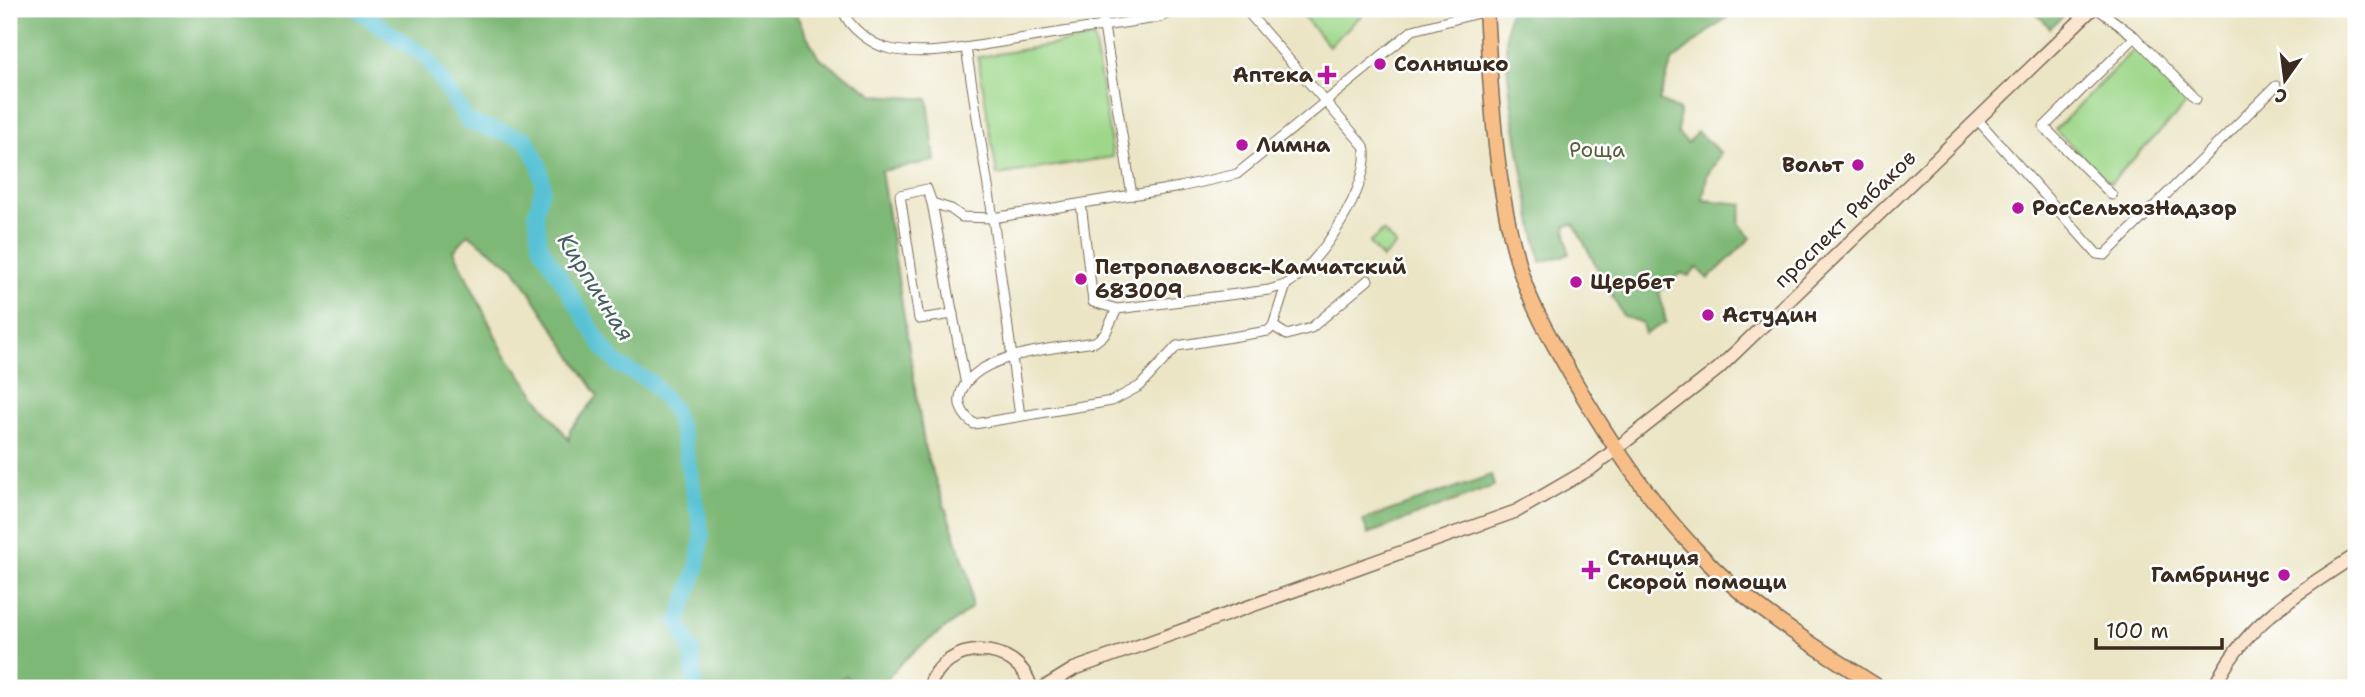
<svg xmlns="http://www.w3.org/2000/svg" width="2365" height="697" font-family="'Shantell Sans',sans-serif">
  <style>
    .green { fill: #9ed78a; stroke: #6c8054; stroke-width: 2 }
    .forest { fill: #7eb876; stroke: #5c714a; stroke-width: 2; fill-rule: evenodd }
    .lines { fill: none; stroke-linecap: round; stroke-linejoin: round }
    .stream { stroke: #58c2d4; stroke-width: 2.5 }
    .river { stroke: #58c2d4; stroke-width: 16 }
    .street-casing { stroke: #796b58; stroke-width: 11 }
    .secondary-casing { stroke: #796b58; stroke-width: 15 }
    .primary-casing { stroke: #796b58; stroke-width: 17 }
    .street { stroke: #fff; stroke-width: 9 }
    .secondary { stroke: #fce5cf; stroke-width: 12 }
    .primary { stroke: #f7be88; stroke-width: 14 }
    .poi-dot { fill: #b5179e; stroke: #fff; stroke-width: 2.5 }
    .labels { text-anchor: middle; dominant-baseline: central; stroke-width: 5; stroke-linejoin: round; paint-order: stroke }
    .poi-label { font-size: 21px; font-weight: bold; fill: #3b2a1e; stroke: #fff; text-anchor: start }
    .park-label { font-size: 21px; fill: #595e3e; stroke: #fff }
    .street-label { font-size: 21px; fill: #3b2a1e; stroke: #fff }
    .water-label { font-size: 23px; font-style: italic; fill: #455f5e; stroke: #fff }
  </style>
  <rect width="100%" height="100%" fill="#fff"/>
  <filter id="ink" filterUnits="userSpaceOnUse"><feTurbulence type="fractalNoise" baseFrequency=".0143" numOctaves="2"/><feDisplacementMap in="SourceGraphic" scale="14" xChannelSelector="R" yChannelSelector="G"/><feConvolveMatrix kernelMatrix="1 2 1 2 8 2 1 2 1" color-interpolation-filters="sRGB"/></filter>
  <filter id="wash" filterUnits="userSpaceOnUse"><feTurbulence type="fractalNoise" baseFrequency=".00686" numOctaves="4" result="noise"/><feDisplacementMap in="SourceGraphic" scale="28" xChannelSelector="R" yChannelSelector="G"/><feGaussianBlur stdDeviation="1.57" result="paint"/><feColorMatrix in="noise" values="0 0 0 0 0 0 0 0 0 0 0 0 0 0 0 0 0 1.4 0 .05"/><feComposite in="paint" operator="in"/></filter>
  <g filter="url(#wash)">
    <rect width="100%" height="100%" fill="#ebe5c5"/>
    <g class="green">
      <path d="M1297 9H1368L1329 46Z"/>
      <path d="M1094 38 1113 157 997 175 978 57Z"/>
      <path d="M2138 45 2193 98 2110 183 2055 130Z"/>
      <path d="M1383 231 1396 245 1382 259 1369 243Z"/>
    </g>
    <g class="forest">
      <path d="M9 9H793L818 57 875 95 928 99 935 161 881 171 925 450 970 579 971 608C941 635 902 652 882 688H851L847 676 821 688H9ZM468 234 514 268 598 396 570 430 569 440 503 351 454 251Z"/>
      <path d="M1512 9H1737L1672 61 1659 101 1679 110 1678 134 1688 143 1697 132 1721 153 1707 176 1703 200 1743 204 1739 223 1751 238 1708 279 1697 268 1689 276 1681 273 1659 291 1666 322 1645 334 1642 323 1623 316 1574 224 1565 226 1569 254 1541 262C1533 226 1491 31 1512 9Z"/>
      <path d="M2033 9H2071L2050 28Z"/>
      <path d="M1491 475 1494 486 1368 534 1363 520Z"/>
    </g>
    <g class="lines">
      <path class="stream" d="M1509 13 1513 9"/>
      <path class="river" d="M356 9 428 59 468 122 526 139 540 167 543 186 536 212 540 245 604 349 620 366 650 381 673 409 683 437 702 535 697 568 678 622 691 649 695 688"/>
    </g>
  </g>
  <g filter="url(#ink)">
    <g class="lines">
      <g class="street-casing">
        <g id="street">
          <path d="M843 9C847 27 872 45 890 49 930 57 974 46 1013 40 1061 32 1109 25 1157 18L1180 9"/>
          <path d="M1101 9 1132 195"/>
          <path d="M2098 9 2135 37 2044 127 2112 195"/>
          <path d="M2135 37 2196 99"/>
          <path d="M966 48 993 218 1020 416"/>
          <path d="M1977 119 2097 254 2105 255 2276 86"/>
          <path d="M932 203 927 189 900 195 919 319 953 314"/>
          <path d="M1081 204 1093 302 1117 309 1269 290C1274 288 1280 287 1285 285 1318 268 1374 182 1364 146L1245 9"/>
          <path d="M1117 309 1105 334 1095 342C1059 348 968 353 960 397 958 408 966 418 974 424L1112 401 1140 386 1177 346 1268 331 1273 326 1286 285"/>
          <path d="M1273 326 1287 335 1311 328 1368 280"/>
          <path d="M965 380 932 203 951 209 962 217 993 218 1180 187 1237 174 1413 30 1486 11"/>
        </g>
      </g>
      <g class="secondary-casing">
        <g id="secondary">
          <path d="M929 688C944 638 1018 639 1031 688"/>
          <path d="M1043 688 1074 669 1517 511 1593 467 1718 369 2092 9"/>
          <path d="M2214 688C2243 624 2300 592 2356 555"/>
        </g>
      </g>
      <g class="primary-casing">
        <path id="primary" d="M1486 9C1491 97 1495 191 1522 276 1534 312 1556 348 1574 380 1609 441 1649 501 1698 552 1749 607 1817 648 1880 688"/>
      </g>
      <use href="#street" class="street"/>
      <use href="#secondary" class="secondary"/>
      <use href="#primary" class="primary"/>
    </g>
  </g>
  <g class="poi-dot">
    <circle cx="1380" cy="64" r="7"/>
    <path d="M1323.5 64.5h7v7h7v7h-7v7h-7v-7h-7v-7h7z"/>
    <circle cx="1242" cy="145" r="7"/>
    <circle cx="1858" cy="165" r="7"/>
    <circle cx="2018" cy="208" r="7"/>
    <circle cx="1081" cy="279" r="7"/>
    <circle cx="1576" cy="282" r="7"/>
    <circle cx="1708" cy="315" r="7"/>
    <path d="M1587.5 559.5h7v7h7v7h-7v7h-7v-7h-7v-7h7z"/>
    <circle cx="2284" cy="575" r="7"/>
  </g>
  <g class="labels">
    <g class="poi-label">
      <text x="1394" y="64">Солнышко</text>
      <text x="1313" y="75" text-anchor="end">Аптека</text>
      <text x="1256" y="145">Лимна</text>
      <text x="1844" y="165" text-anchor="end">Вольт</text>
      <text x="2032" y="208">РосСельхозНадзор</text>
      <text x="1095" y="267">Петропавловск-Камчатский<tspan x="1095" dy="24">683009</tspan></text>
      <text x="1590" y="282">Щербет</text>
      <text x="1722" y="315">Астудин</text>
      <text x="1607" y="558">Станция<tspan x="1607" dy="24">Скорой помощи</tspan></text>
      <text x="2270" y="575" text-anchor="end">Гамбринус</text>
    </g>
    <g class="park-label">
      <text x="1597" y="150">Роща</text>
    </g>
    <g class="street-label">
      <text transform="translate(1845 219) rotate(-44)">проспект Рыбаков</text>
    </g>
    <g class="water-label">
      <text transform="translate(596 287) rotate(58)">Кирпичная</text>
    </g>
  </g>
  <rect width="2365" height="697" fill="none" stroke="#fff" stroke-width="35"/>
  <g transform="translate(2285 80) rotate(194)" stroke="#ffffff" stroke-width="5" paint-order="stroke">
  <path d="M0-5L12 26L0 18L-12 26Z" fill="#3b2a1e"/>
  <text y="-10" font-size="19" font-weight="bold" text-anchor="middle" fill="#3b2a1e">С</text>
  </g>
  <path d="M2096 638v10h126v-10" fill="none" stroke="#3b2a1e" stroke-width="3.5"/>
  <text x="2106" y="638" font-size="21" fill="#3b2a1e" stroke="#ffffff" stroke-width="5" paint-order="stroke">100 m</text>
</svg>
